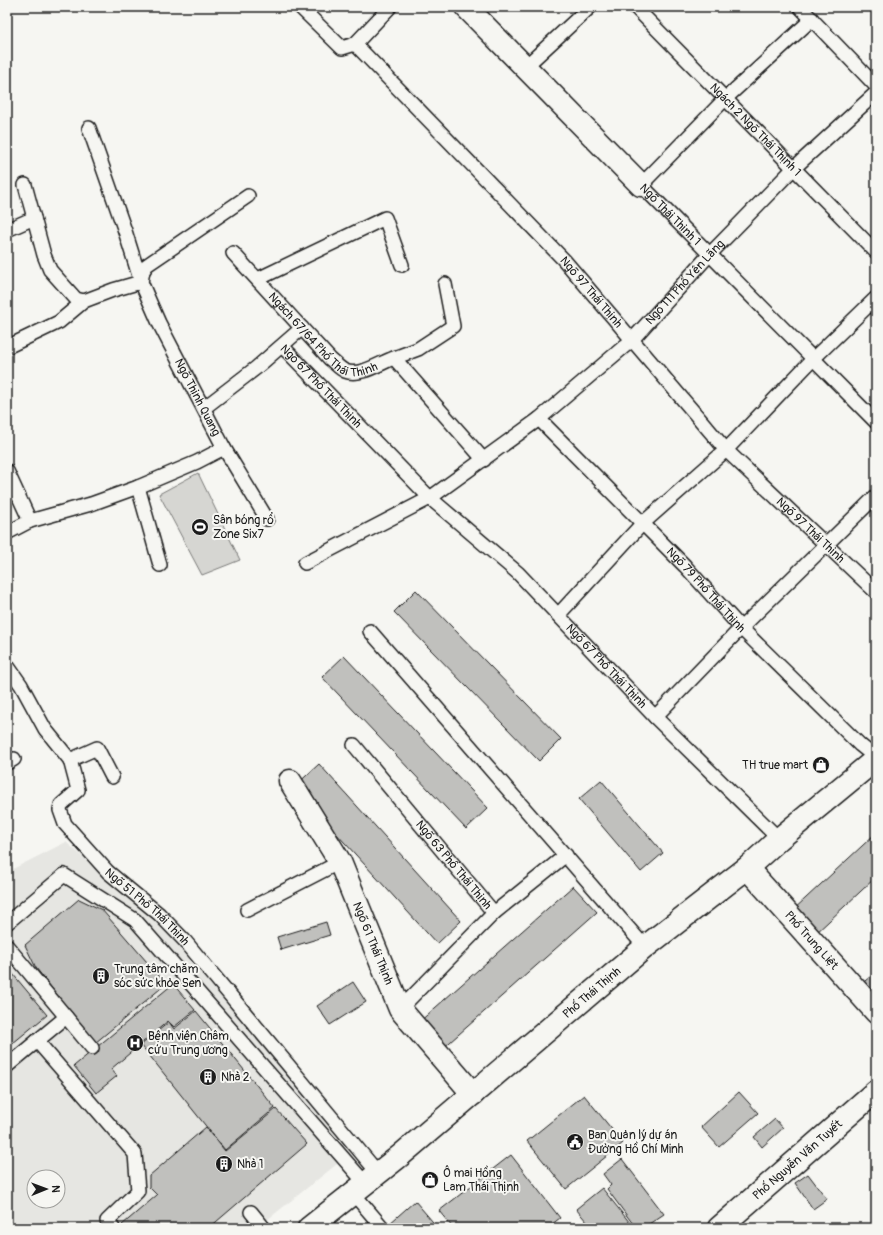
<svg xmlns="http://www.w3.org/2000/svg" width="883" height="1235" font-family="Pangolin,sans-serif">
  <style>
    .built { fill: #e6e6e2; fill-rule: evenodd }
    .green { fill: #d6d6d2; stroke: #797977 }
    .building { fill: #c0c0bd; stroke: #1c1c1c }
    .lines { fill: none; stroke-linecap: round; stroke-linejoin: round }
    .service-casing { stroke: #1c1c1c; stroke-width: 16 }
    .minor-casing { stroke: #1c1c1c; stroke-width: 25 }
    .tertiary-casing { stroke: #1c1c1c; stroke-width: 25 }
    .service { stroke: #f6f6f2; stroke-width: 13 }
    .minor { stroke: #f6f6f2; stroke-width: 22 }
    .tertiary { stroke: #f6f6f2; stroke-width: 22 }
    .labels { text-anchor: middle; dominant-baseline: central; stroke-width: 4; stroke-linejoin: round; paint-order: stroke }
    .street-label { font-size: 12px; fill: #1c1c1c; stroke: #f6f6f2 }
    .poi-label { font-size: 12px; fill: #1c1c1c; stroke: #f6f6f2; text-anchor: start }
  </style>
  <rect width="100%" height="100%" fill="#f6f6f2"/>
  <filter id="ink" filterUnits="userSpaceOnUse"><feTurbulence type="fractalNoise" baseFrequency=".025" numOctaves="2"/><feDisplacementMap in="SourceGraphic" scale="8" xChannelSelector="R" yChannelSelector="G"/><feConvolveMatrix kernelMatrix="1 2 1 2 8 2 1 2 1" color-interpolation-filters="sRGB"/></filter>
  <g filter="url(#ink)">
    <path class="built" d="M66 842 172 935 352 1152 257 1228H7V872ZM34 1177H58V1201H34Z"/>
    <path class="green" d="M198 473 240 560 202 575 159 494Z"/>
    <g class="building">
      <path d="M416 590 561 739 539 761 394 612Z"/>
      <path d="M344 656 488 808 466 829 322 677Z"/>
      <path d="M319 764 461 921 437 944 294 787Z"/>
      <path d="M601 780 663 853 641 872 579 799Z"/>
      <path d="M876 833V877L814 935 792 911Z"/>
      <path d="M573 886 597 912 441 1050 418 1023Z"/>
      <path d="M79 899 102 910 166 984 95 1043 36 968 25 945Z"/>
      <path d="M326 922 330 935 281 950 277 937Z"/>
      <path d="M7 967 47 1015 7 1048Z"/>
      <path d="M876 972V1004L860 985Z"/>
      <path d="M353 982 366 1002 330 1025 317 1006Z"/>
      <path d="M173 984 195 1010 174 1027 168 1021 111 1069 117 1076 96 1093 74 1066Z"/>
      <path d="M196 1011 275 1108 225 1150 141 1045 169 1022 174 1029Z"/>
      <path d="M739 1092 758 1113 719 1147 701 1127Z"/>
      <path d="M584 1095 623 1143 566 1189 527 1141Z"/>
      <path d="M276 1109 307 1144 209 1228H124L122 1225 157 1195 149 1187V1176L206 1127 225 1151Z"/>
      <path d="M775 1119 783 1128 762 1147 754 1137Z"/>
      <path d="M511 1155 560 1218 547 1228H453L439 1211Z"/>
      <path d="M622 1159 664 1214 643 1228H636L607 1189 611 1185 603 1174Z"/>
      <path d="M808 1174 827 1199 813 1209 795 1183Z"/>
      <path d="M602 1188 634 1228H592L576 1209Z"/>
      <path d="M415 1201 438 1228H393L389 1224Z"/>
    </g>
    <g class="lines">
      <g class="service-casing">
        <g id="service">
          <path id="s1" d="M300 7 342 48 355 44 564 260 726 450 876 592"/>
          <path id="s2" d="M635 7 876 252"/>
          <path d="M800 7 876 86"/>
          <path id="s3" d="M812 19 726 98 641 185 876 422"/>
          <path d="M355 44 390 7"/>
          <path d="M525 67 590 7"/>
          <path id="s4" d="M89 128 125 231 141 282 159 323 224 448 267 519"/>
          <path d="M25 185 44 255 50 270 76 299 84 301 113 290 141 282 143 271 147 265 248 196"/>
          <path d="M7 230 34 218"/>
          <path id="s5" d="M233 253 330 359C335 363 340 369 345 371 360 377 380 363 394 358L484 460"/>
          <path d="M258 279 385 218 402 265"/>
          <path id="s6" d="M282 346 430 498 518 573 655 717 779 839"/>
          <path d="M7 347 59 322 84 301"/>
          <path d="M394 358 418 349 453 326 445 284"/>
          <path d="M204 408 256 368 302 328"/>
          <path id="s7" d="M539 419 685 566 741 628 860 745 876 758"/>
          <path d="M7 471 30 521"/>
          <path d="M138 487 160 565"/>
          <path d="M7 533 30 521 91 504 138 487 197 462 224 448"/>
          <path id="s8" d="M305 563 430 498 539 419 632 340 710 254 794 168 876 93"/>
          <path d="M559 614 642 524 726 450 814 358 876 298"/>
          <path d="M370 631 645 947"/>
          <path id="s9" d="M7 665 21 685 45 729 70 760 78 790 61 805 60 810 65 824 108 872 159 914 185 941 378 1173"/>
          <path d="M655 717 741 628 876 496"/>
          <path id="s10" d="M354 745 494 913"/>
          <path d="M70 760 97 748 112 777"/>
          <path d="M7 763 14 759"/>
          <path d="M247 910 340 862"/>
          <path d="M7 923 64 875 135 920 365 1183"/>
          <path d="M7 946 92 1048"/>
          <path d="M400 1009 494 913 566 855"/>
          <path d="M37 1041 66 1017"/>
          <path d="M7 1066 37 1041 135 1154 138 1191 107 1221 113 1228"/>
          <path d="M353 1193 383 1228"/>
          <path d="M251 1212 264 1228"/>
        </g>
      </g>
      <g class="minor-casing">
        <g id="minor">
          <path d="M466 7 641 185"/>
          <path id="s11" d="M290 781 340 862 400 1009 473 1094"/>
          <path id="s12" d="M747 868 876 1012"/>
          <path id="s13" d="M719 1228 876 1091"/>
        </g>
      </g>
      <g class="tertiary-casing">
        <g id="tertiary">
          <path id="s14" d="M309 1228 401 1155 645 947 747 868 779 839 876 759"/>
        </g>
      </g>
      <use href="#service" class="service"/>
      <use href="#minor" class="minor"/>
      <use href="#tertiary" class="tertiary"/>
    </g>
  </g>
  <defs>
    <g id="stadium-disc" transform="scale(0.9)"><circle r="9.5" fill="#1c1c1c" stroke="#f6f6f2"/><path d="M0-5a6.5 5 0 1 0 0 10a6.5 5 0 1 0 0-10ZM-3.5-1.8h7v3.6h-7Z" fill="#fff"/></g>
    <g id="shop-disc" transform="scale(0.9)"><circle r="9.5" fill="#1c1c1c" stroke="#f6f6f2"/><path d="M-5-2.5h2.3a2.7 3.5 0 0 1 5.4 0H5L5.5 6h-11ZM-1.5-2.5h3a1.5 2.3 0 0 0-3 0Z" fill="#fff"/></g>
    <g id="building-disc" transform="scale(0.9)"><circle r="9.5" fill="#1c1c1c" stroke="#f6f6f2"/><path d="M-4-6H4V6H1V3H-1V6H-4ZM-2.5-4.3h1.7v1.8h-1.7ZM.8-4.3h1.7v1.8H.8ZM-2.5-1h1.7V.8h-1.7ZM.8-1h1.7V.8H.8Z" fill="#fff"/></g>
    <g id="hospital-disc" transform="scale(0.9)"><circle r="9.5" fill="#1c1c1c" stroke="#f6f6f2"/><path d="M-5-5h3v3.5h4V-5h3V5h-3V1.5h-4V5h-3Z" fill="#fff"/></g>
    <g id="civic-disc" transform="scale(0.9)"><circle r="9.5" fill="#1c1c1c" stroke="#f6f6f2"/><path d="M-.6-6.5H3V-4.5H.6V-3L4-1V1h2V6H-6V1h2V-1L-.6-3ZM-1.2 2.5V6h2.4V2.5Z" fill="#fff"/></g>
  </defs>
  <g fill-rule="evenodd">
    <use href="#stadium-disc" x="200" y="527"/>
    <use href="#shop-disc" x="821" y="765"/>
    <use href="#building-disc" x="101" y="976"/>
    <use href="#hospital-disc" x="135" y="1043"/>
    <use href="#building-disc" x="208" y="1077"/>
    <use href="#civic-disc" x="575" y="1142"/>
    <use href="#building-disc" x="224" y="1164"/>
    <use href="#shop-disc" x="430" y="1180"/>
  </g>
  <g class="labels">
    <g class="street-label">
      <text stroke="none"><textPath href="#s2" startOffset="172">Ngách 2 Ngõ Thái Thịnh 1</textPath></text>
      <text stroke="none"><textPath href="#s3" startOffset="280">Ngõ Thái Thịnh 1</textPath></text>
      <text stroke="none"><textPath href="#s8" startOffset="476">Ngõ 111 Phố Yên Lãng</textPath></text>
      <text stroke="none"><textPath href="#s1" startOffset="415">Ngõ 97 Thái Thịnh</textPath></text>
      <text stroke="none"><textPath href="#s5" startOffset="126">Ngách 67/64 Phố Thái Thịnh</textPath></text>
      <text stroke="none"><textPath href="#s6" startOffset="56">Ngõ 67 Phố Thái Thịnh</textPath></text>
      <text stroke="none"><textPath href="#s4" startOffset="291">Ngõ Thịnh Quang</textPath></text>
      <text stroke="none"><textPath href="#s1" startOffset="739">Ngõ 97 Thái Thịnh</textPath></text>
      <text stroke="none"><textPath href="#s7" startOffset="239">Ngõ 79 Phố Thái Thịnh</textPath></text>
      <text stroke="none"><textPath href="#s6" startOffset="456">Ngõ 67 Phố Thái Thịnh</textPath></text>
      <text stroke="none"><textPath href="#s10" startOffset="156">Ngõ 63 Phố Thái Thịnh</textPath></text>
      <text stroke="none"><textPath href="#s9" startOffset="305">Ngõ 51 Phố Thái Thịnh</textPath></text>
      <text stroke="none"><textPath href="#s12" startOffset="97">Phố Trung Liệt</textPath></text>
      <text stroke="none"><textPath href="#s11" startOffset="183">Ngõ 61 Thái Thịnh</textPath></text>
      <text stroke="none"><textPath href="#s14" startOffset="368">Phố Thái Thịnh</textPath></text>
      <text stroke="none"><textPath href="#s13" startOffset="104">Phố Nguyễn Văn Tuyết</textPath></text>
    </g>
    <g class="poi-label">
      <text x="213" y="520">Sân bóng rổ<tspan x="213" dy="14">Zone Six7</tspan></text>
      <text x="808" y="765" text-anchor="end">TH true mart</text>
      <text x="114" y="969">Trung tâm chăm<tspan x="114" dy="14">sóc sức khỏe Sen</tspan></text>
      <text x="148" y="1036">Bệnh viện Châm<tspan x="148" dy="14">cứu Trung ương</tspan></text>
      <text x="221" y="1077">Nhà 2</text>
      <text x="588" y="1135">Ban Quản lý dự án<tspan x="588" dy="14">Đường Hồ Chí Minh</tspan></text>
      <text x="237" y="1164">Nhà 1</text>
      <text x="443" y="1173">Ô mai Hồng<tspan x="443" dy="14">Lam Thái Thịnh</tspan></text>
    </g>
  </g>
  <rect width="883" height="1235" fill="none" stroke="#f6f6f2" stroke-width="24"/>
  <rect x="12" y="12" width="859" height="1211" fill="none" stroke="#1c1c1c" stroke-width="1.5" filter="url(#ink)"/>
  <g transform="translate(46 1189) rotate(89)"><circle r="19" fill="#f6f6f2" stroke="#9f9f9c"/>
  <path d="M0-3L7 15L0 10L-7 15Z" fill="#1c1c1c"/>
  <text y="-6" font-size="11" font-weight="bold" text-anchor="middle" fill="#1c1c1c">N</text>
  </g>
</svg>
